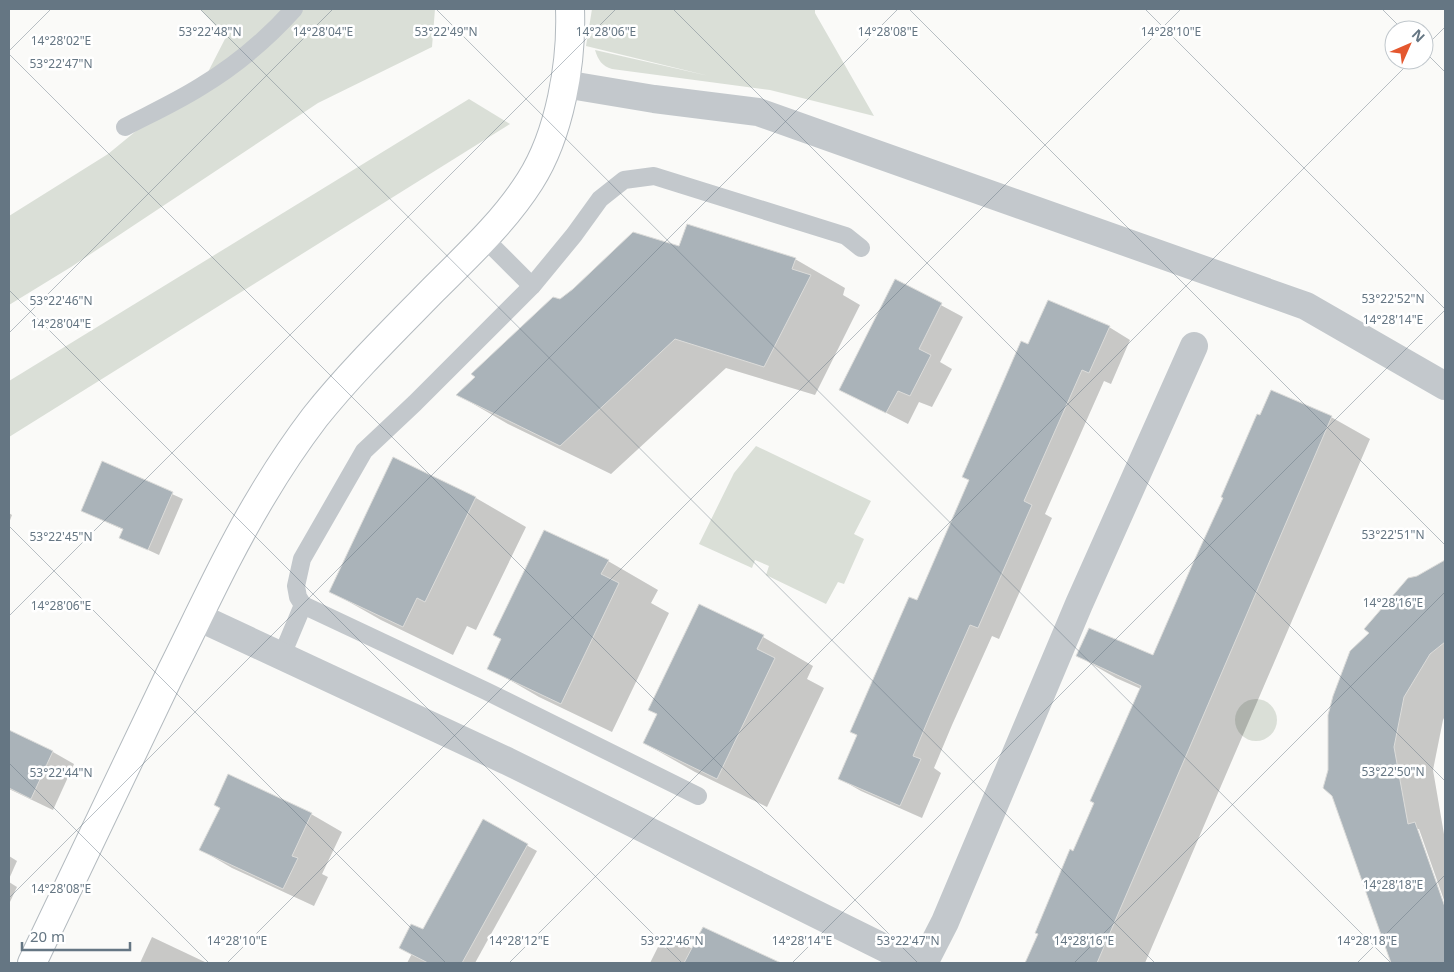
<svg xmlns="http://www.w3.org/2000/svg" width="1454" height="972" font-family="'Noto Sans',sans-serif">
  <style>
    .green { fill: #dadfd7 }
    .shadow { fill: #0003 }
    .building { fill: #aab3b9; stroke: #dcdcda }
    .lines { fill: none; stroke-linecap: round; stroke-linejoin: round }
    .secondary-casing { stroke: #b3babf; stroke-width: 30 }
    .lane { stroke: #c3c8cc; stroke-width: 18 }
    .street { stroke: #c3c8cc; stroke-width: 28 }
    .secondary { stroke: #fff; stroke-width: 28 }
    .ticks { fill: none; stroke: #657683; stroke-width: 1; stroke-opacity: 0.45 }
    .ticks-label { font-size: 12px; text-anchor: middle; fill: #657683; stroke: #fff; stroke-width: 5; stroke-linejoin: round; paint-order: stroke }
  </style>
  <rect width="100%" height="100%" fill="#fafaf8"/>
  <g class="green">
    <path d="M200 9H435L432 47 318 103 71 267 9 305V216L108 154 208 72 226 37Z"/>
    <path d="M592 9H815V13L874 116 770 90 612 69C602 66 598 60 595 50L709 76 586 46Z"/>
    <path d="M469 99 510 124 9 437V381Z"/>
    <path d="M756 446 871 501 854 534 864 539 844 584 838 582 826 604 766 575 769 566 755 560 752 568 699 544 734 473Z"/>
    <circle cx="1256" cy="720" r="21"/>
  </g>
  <g class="shadow">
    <path d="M680 248 795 259 845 288 843 295 860 305 815 395 726 368 611 474 508 424 458 395 561 301Z"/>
    <path d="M896 281 963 317 940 362 952 369 932 407 919 402 908 424 840 389Z"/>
    <path d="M1109 327 1130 340 1111 384 1104 381 1045 514 1052 518 999 639 992 636 952 725 934 768 941 773 922 818 861 791 840 779 1029 346Z"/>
    <path d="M1331 417 1370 439 1145 963H1037L1029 959 1141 689 1116 678 1078 656 1154 657Z"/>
    <path d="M103 463 183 499 159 555 120 537 124 530 82 511Z"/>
    <path d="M476 498 526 527 476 630 467 626 453 655 381 620 330 591Z"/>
    <path d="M9 513 12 515 9 523Z"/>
    <path d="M608 561 658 590 651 603 669 613 612 732 539 697 489 668Z"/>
    <path d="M1440 565 1445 568V716L1443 720 1433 770 1445 840V903L1419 829H1417L1445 910V963H1393L1333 796 1370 633 1417 577Z"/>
    <path d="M763 637 813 666 807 679 824 688 767 807 695 772 644 743 658 714Z"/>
    <path d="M11 733 53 752 74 764 53 810 9 789V738Z"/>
    <path d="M311 814 342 832 322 874 328 877 314 906 232 868 201 850Z"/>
    <path d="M483 821 537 851 475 963H407Z"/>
    <path d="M9 856 17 861 9 879Z"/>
    <path d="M9 882 17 887 9 904Z"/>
    <path d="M703 928 778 963H650L659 945 666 948 671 938 693 949Z"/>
    <path d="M152 937 207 963H140Z"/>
  </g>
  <g class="building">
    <path d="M687 224 796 258 792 269 811 275 764 367 675 339 560 446 456 395 475 377 471 374 521 327 553 297 560 299 573 289 633 232 679 246Z"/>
    <path d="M895 279 942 303 919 349 931 355 910 396 898 391 886 413 839 390Z"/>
    <path d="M1048 300 1110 326 1089 373 1082 370 1024 501 1032 505 978 628 970 625 931 713 913 756 921 759 900 806 838 779 857 735 850 732 909 597 917 600 969 480 962 477 1021 341 1028 344Z"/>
    <path d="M1271 390 1332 416 1097 963H1025L1038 934 1035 933 1070 849 1073 851 1094 803 1090 801 1141 686 1076 656 1089 628 1153 655 1193 563 1223 498 1221 497 1257 414 1260 415Z"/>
    <path d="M393 457 476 497 425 602 417 598 403 627 329 592Z"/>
    <path d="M102 461 173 492 148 550 119 538 123 529 81 511Z"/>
    <path d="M544 530 609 560 601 574 619 583 561 704 487 669 501 639 493 635Z"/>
    <path d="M1445 560V642L1430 654 1404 697 1394 747 1408 824 1415 822 1445 907V963H1391L1332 796 1323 788 1328 770V715L1333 696 1350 651 1369 633 1364 629 1408 578 1417 576Z"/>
    <path d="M699 604 764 635 757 649 775 658 717 779 643 743 657 714 648 710Z"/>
    <path d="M9 730 53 751 31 799 9 788Z"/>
    <path d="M228 774 312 813 292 856 298 858 283 889 199 850 220 808 214 805Z"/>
    <path d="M483 819 528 844 462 963H428L399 948 411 924 423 929Z"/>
    <path d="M703 927 781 963H684Z"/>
  </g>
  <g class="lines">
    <g class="secondary-casing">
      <path id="secondary" d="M32 963C78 866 125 768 172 670 201 612 228 552 262 496 278 469 296 442 315 417 351 372 393 331 433 290 467 256 504 222 530 181 560 134 572 63 570 9"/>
    </g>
    <g class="lane">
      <path d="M125 127C150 114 176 102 200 87 235 66 267 39 294 9"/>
      <path d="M484 238 532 286"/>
      <path d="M282 655 303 605"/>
      <path d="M698 796 486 691 303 605 298 597 296 586 302 559 364 451 415 403 532 286 574 235 600 199 624 180 654 176 846 236 861 248"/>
    </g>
    <g class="street">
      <path d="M564 84 654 99 758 112 1306 306 1445 386"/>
      <path d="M198 617 507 761 915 963"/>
      <path d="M924 963 945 922 1079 604 1194 346"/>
    </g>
    <use href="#secondary" class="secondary"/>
  </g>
  <path class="ticks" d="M200 9 1155 963M436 9 1391 963M673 9 1445 781M909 9 1445 545M1145 9 1445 309M1382 9 1403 30M1424 48 1445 27M9 51 51 9M1424 51 1445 72M9 54 918 963M9 290 682 963M9 333 333 9M9 526 446 963M9 616 616 9M9 763 209 963M9 898 898 9M227 963 1181 9M509 963 1412 60M792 963 1445 310M1074 963 1445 592M1357 963 1445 875"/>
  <g class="ticks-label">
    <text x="210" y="36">53°22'48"N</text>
    <text x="323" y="36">14°28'04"E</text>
    <text x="446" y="36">53°22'49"N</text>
    <text x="606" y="36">14°28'06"E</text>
    <text x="888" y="36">14°28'08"E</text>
    <text x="1171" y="36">14°28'10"E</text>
    <text x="61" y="45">14°28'02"E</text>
    <text x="61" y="68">53°22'47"N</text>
    <text x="1393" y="303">53°22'52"N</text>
    <text x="61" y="305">53°22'46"N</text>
    <text x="1393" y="324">14°28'14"E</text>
    <text x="61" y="328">14°28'04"E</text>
    <text x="1393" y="539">53°22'51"N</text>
    <text x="61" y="541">53°22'45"N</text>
    <text x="1393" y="607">14°28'16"E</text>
    <text x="61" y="610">14°28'06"E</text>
    <text x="1393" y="776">53°22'50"N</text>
    <text x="61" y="777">53°22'44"N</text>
    <text x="1393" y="889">14°28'18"E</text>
    <text x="61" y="893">14°28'08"E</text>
    <text x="519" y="945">14°28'12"E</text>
    <text x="237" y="945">14°28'10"E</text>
    <text x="672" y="945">53°22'46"N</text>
    <text x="802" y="945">14°28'14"E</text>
    <text x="908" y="945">53°22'47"N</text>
    <text x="1084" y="945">14°28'16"E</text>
    <text x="1367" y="945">14°28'18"E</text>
  </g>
  <rect width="1454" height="972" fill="none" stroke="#657683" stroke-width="20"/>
  <g transform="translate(1409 45) rotate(45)"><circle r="24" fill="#ffffff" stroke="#c1c8cd"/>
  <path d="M0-4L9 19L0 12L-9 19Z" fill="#e4572e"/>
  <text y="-8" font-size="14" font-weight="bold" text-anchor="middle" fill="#657683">N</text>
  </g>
  <path d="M22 942v8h108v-8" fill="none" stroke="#657683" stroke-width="2.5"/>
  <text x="30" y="942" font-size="15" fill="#657683" stroke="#ffffff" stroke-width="4" paint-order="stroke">20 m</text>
</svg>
